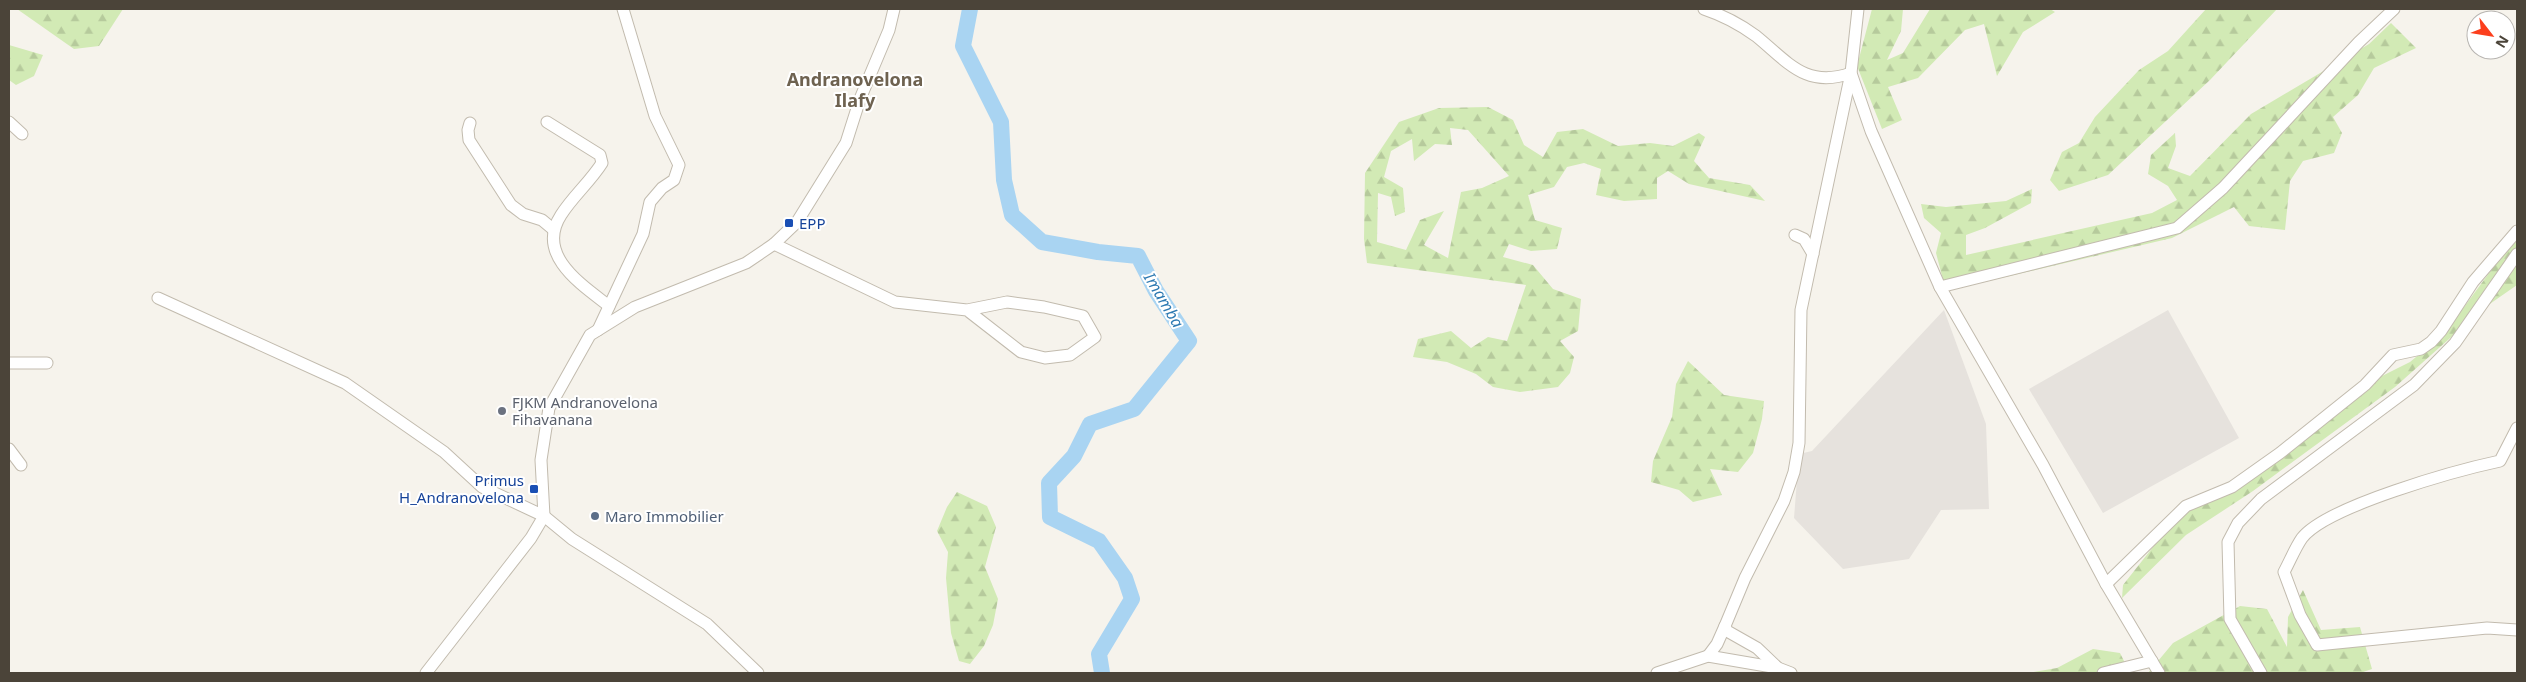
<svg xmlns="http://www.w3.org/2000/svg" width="2526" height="682" font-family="'Noto Sans',sans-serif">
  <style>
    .industrial { fill: #e6e2dd }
    .forest { fill: url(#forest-firs); fill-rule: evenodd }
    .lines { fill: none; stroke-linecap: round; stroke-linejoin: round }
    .river { stroke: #a9d4f2; stroke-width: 16 }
    .minor-casing { stroke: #c2bbae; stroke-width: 13 }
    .minor { stroke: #fff; stroke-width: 11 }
    .transit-dot { fill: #1a4fb4; stroke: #fff; stroke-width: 2 }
    .worship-dot { fill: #6b7280; stroke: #fff; stroke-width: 2 }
    .service-dot { fill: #5c6f8a; stroke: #fff; stroke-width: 2 }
    .labels { text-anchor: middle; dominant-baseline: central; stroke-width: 4; stroke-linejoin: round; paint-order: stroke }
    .transit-label { font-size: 15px; fill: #164399; stroke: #fff; text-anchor: start }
    .worship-label { font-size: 15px; fill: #5b616d; stroke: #fff; text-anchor: start }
    .service-label { font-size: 15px; fill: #4e5e75; stroke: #fff; text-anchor: start }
    .water-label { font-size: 16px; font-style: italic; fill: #2e7ab2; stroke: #fff }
    .quarter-label { font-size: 18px; font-weight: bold; fill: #6e6250; stroke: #fff }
  </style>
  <defs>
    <pattern id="forest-firs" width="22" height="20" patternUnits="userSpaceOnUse" patternTransform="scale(1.25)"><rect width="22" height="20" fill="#d2eab5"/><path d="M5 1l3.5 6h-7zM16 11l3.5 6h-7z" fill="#b6ca9c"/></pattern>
  </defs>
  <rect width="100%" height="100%" fill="#f6f3ec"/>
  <g class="industrial">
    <path d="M1944 310 1986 424 1989 509 1941 510 1909 559 1843 569 1794 518 1799 454 1812 451Z"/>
    <path d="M2168 310 2239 438 2103 513 2029 389Z"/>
  </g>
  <g class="forest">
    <path d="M17 9H123L99 46 74 49Z"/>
    <path d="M1872 9H1903L1901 31 1887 60 1903 53 1930 9H2050L2055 12 2023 32 1997 76 1984 24 1965 30 1918 78 1888 87 1902 120 1882 129 1857 66Z"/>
    <path d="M2206 9H2277L2210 80 2108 175 2059 191 2050 180 2062 152 2079 143 2095 117 2139 70 2168 51Z"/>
    <path d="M2391 23 2416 48 2374 68 2358 95 2333 117 2342 133 2334 153 2303 161 2290 181 2285 230 2249 226 2234 207 2172 238 1946 291 1936 253 1941 233 1924 218 1921 204 1946 207 2006 201 2032 189 2031 203 1985 228 1966 235V255L2152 213 2177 200 2168 186 2148 174 2151 155 2175 133 2176 146 2168 168 2190 176 2251 114 2369 44Z"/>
    <path d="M9 45 43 55 34 76 16 85 9 80Z"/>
    <path d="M1488 107 1513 120 1524 145 1543 157 1557 132 1583 129 1618 146 1650 143 1673 146 1699 133 1705 137 1694 161 1709 178 1750 185 1765 201 1689 184 1668 171 1657 178V199L1624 201 1596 195 1601 169 1584 163 1567 167 1554 187 1528 195 1535 220 1562 228 1557 249 1531 251 1509 244 1503 257 1533 265 1553 289 1581 299 1578 331 1560 341 1574 357 1570 373 1558 387 1520 392 1493 387 1476 374 1447 362 1413 357 1418 339 1451 331 1471 348 1488 337 1507 341 1526 285 1367 263 1364 239 1365 173 1399 122 1439 108ZM1450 128 1468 130 1509 176 1482 188 1461 192 1448 258 1424 245 1444 211 1420 220 1406 250 1377 242 1378 193 1391 197 1395 216 1405 212 1403 188 1384 177 1391 151 1412 139 1414 161 1435 144 1452 145Z"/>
    <path d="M2517 235V285L2484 308 2395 387 2253 491 2186 535 2122 598 2123 585 2172 523 2376 379 2410 362 2445 333Z"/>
    <path d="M1688 361 1724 395 1764 401 1762 419 1753 453 1738 472 1710 469 1722 495 1693 502 1679 490 1651 482 1653 461 1672 417 1676 384Z"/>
    <path d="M957 492 987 506 996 527 985 567 998 599 993 625 984 646 970 664 959 661 951 633 946 578 948 552 937 531 947 507Z"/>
    <path d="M2303 590 2321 630 2360 627 2372 669 2360 673H2148L2173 643 2240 606 2267 609 2287 647 2288 617Z"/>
    <path d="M2093 649 2120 653 2130 673H2027L2057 668Z"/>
  </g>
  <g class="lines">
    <path class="river" d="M970 9 963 46 1001 122 1004 180 1012 215 1042 242 1098 252 1138 256 1156 291 1189 341 1134 409 1090 424 1074 456 1049 483 1050 517 1099 541 1125 578 1132 599 1099 654 1102 673"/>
    <g class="minor-casing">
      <g id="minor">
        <path d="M1704 9C1722 15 1741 25 1756 36 1788 62 1806 89 1851 73L1801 310 1799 443 1794 472 1784 501 1745 578 1725 626 1727 631 1757 648 1778 668"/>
        <path d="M1858 9 1851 73 1871 131 1940 287 2043 465 2106 584 2159 673"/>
        <path d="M9 122 22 134"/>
        <path d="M547 122 600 155 602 163C590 182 573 196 561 215 535 255 582 285 609 306"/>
        <path d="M470 123 468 130 469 140 511 205 523 214 542 220 554 230"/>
        <path d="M1795 235 1804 239 1813 254"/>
        <path d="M774 244 895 302 967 310 1021 352 1045 358 1070 355 1095 337 1083 316 1044 307 1007 302 967 310"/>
        <path d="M1940 287 2177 228 2223 188 2359 42 2394 9"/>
        <path d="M158 298 345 383 444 452 482 487 544 516 572 539 707 624 758 673"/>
        <path d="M598 330 643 234 650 202 662 188 674 180 679 165 655 116 623 9"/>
        <path d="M9 363H47"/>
        <path d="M2517 428 2500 461C2458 470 2327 506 2302 538 2295 548 2290 561 2284 572L2300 615 2317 645 2487 628 2517 630"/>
        <path d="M9 449 21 465"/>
        <path d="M2106 584 2186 506 2232 487 2280 453 2365 385 2393 355 2421 349 2431 342 2441 331 2473 282 2517 231"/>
        <path d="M1708 656 1717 644 1725 626"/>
        <path d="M426 673 531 538 544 516 541 460 549 408 590 335 635 307 746 263 774 244 797 222 846 143 860 99 889 30 894 9"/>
        <path d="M1657 673 1708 656 1778 668 1791 673"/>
        <path d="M2103 673 2152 661"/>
        <path d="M2261 673 2230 619 2228 542 2238 523 2261 499 2414 385 2455 343 2517 254"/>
      </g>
    </g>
    <use href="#minor" class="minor"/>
  </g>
  <g class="transit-dot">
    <rect x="784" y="218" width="10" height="10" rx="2.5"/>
    <rect x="529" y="484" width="10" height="10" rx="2.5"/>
  </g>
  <circle class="worship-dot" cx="502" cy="411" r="5"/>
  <circle class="service-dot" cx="595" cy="516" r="5"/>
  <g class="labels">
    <g class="transit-label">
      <text x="799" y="223">EPP</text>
      <text x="524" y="480" text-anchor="end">Primus<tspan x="524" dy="17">H_Andranovelona</tspan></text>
    </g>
    <g class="worship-label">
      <text x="512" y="402">FJKM Andranovelona<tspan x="512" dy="17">Fihavanana</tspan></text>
    </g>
    <g class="service-label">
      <text x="605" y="516">Maro Immobilier</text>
    </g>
    <g class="water-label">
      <text transform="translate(1164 300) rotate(59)">Imamba</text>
    </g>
    <g class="quarter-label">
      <text x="855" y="79">Andranovelona<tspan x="855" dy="21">Ilafy</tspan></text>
    </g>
  </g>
  <rect width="2526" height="682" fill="none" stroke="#4b4439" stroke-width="20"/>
  <g transform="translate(2491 35) rotate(121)"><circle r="24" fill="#ffffff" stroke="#b7b4b0"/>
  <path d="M0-4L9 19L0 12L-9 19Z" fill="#fc3f1d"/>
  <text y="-8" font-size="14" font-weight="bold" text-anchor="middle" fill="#4b4439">N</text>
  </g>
</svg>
